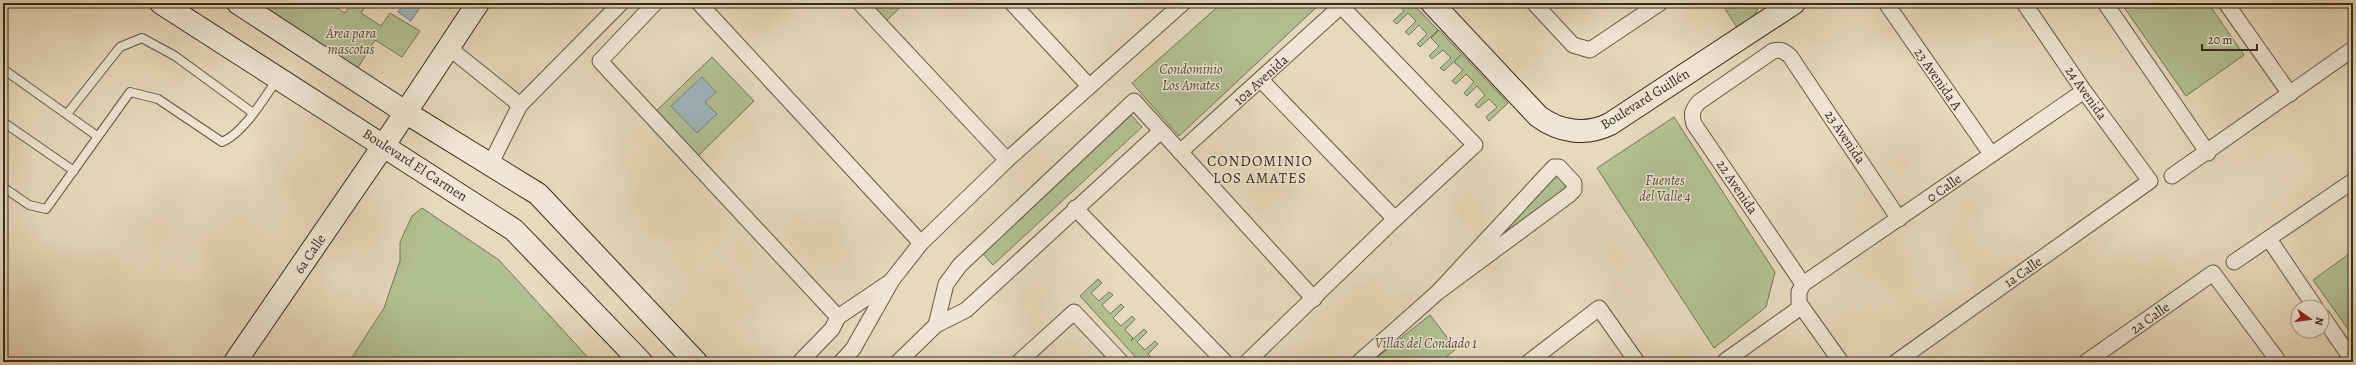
<svg xmlns="http://www.w3.org/2000/svg" width="2356" height="365" font-family="Alegreya,serif">
  <style>
    .green { fill: #b1c094; stroke: #737559 }
    .water { fill: #9db7bc; stroke: #737f7d }
    .lines { fill: none; stroke-linecap: round; stroke-linejoin: round }
    .lane-casing { stroke: #625646; stroke-width: 10 }
    .street-casing { stroke: #625646; stroke-width: 17 }
    .secondary-casing { stroke: #352a1e; stroke-width: 24 }
    .lane { stroke: #efe6d3; stroke-width: 8 }
    .street { stroke: #efe6d3; stroke-width: 15 }
    .secondary { stroke: #efe6d3; stroke-width: 22 }
    .labels { text-anchor: middle; dominant-baseline: central; stroke-width: 3; stroke-linejoin: round; paint-order: stroke }
    .park-label { font-size: 14px; font-style: italic; fill: #54503c; stroke: #efe6d3 }
    .street-label { font-size: 14px; fill: #352a1e; stroke: #efe6d3 }
    .neighbourhood-label { font-size: 15px; letter-spacing: 1px; fill: #352a1e; stroke: #efe6d3 }
  </style>
  <rect width="100%" height="100%" fill="#e7d9bc"/>
  <filter id="stains"><feTurbulence type="fractalNoise" baseFrequency=".005" numOctaves="4"/><feColorMatrix values="0 0 0 0 .2 0 0 0 0 .09 0 0 0 0 .02 0 0 0 .5 -.17"/></filter>
  <radialGradient id="worn" r=".72"><stop offset=".6" stop-color="#630" stop-opacity="0"/><stop offset="1" stop-color="#630" stop-opacity=".3"/></radialGradient>
  <g class="green">
    <path d="M250 3H329L345 13 351 3H367L361 13 381 26 390 13 420 31 402 57 375 40 356 71Z"/>
    <path d="M865 3H905L884 23Z"/>
    <path d="M1222 3H1321L1179 136 1132 83Z"/>
    <path d="M1397 3H1412L1438 30 1420 47 1417 44 1427 34 1419 25 1409 35 1405 32 1416 21 1408 13 1397 24 1393 21 1404 11Z"/>
    <path d="M1730 3H1760L1756 13 1738 29 1724 7Z"/>
    <path d="M2121 3H2208L2244 55 2186 96Z"/>
    <path d="M1439 30 1508 103 1489 121 1486 117 1497 107 1489 99 1478 108 1475 105 1485 95 1477 86 1467 96 1464 93 1474 82 1466 74 1456 84 1452 81 1463 70 1454 62 1461 55 1444 71 1440 68 1451 58 1443 50 1432 59 1429 56 1439 46 1431 38Z"/>
    <path d="M712 57 754 101 696 158 653 114Z"/>
    <path d="M1131 115 1142 127 993 265 982 253Z"/>
    <path d="M1674 117 1775 272 1766 307 1714 348 1597 168Z"/>
    <path d="M1559 167 1569 195 1438 292Z"/>
    <path d="M422 208 499 260 592 362H349L384 308 400 261V242L412 216Z"/>
    <path d="M2353 251V336L2313 280Z"/>
    <path d="M1098 279 1102 283 1091 293 1099 301 1109 292 1113 295 1102 305 1110 314 1121 304 1124 307 1113 318 1121 326 1132 316 1135 319 1125 330 1133 338 1131 341 1144 329 1147 332 1137 342 1145 350 1155 341 1158 344 1148 354 1156 362H1140L1080 296Z"/>
    <path d="M1430 315 1456 349 1440 362H1371Z"/>
  </g>
  <g class="water">
    <path d="M404 3H423L411 21 398 12Z"/>
    <path d="M702 77 716 92 705 102 717 114 697 133 671 106Z"/>
  </g>
  <g class="lines">
    <g class="lane-casing">
      <g id="lane">
        <path d="M3 69 97 136"/>
        <path d="M67 114 120 47 142 38 175 56 253 113"/>
        <path d="M3 122 74 171"/>
        <path d="M3 187 29 205 46 209 130 92 158 99 222 142C243 134 265 97 278 78"/>
      </g>
    </g>
    <g class="street-casing">
      <g id="street">
        <path d="M655 3 600 61 838 317"/>
        <path d="M699 3 921 243"/>
        <path d="M860 3 1007 160"/>
        <path d="M1012 3 1089 86"/>
        <path d="M1534 3 1573 45 1590 50 1660 3"/>
        <path d="M1886 3 1991 154"/>
        <path d="M2105 3 2208 153"/>
        <path d="M2226 3 2290 94"/>
        <path d="M448 47 520 105"/>
        <path d="M1261 80 1395 219"/>
        <path d="M1180 152 1341 6 1475 145 1395 219 1247 362"/>
        <path d="M490 165 520 105 621 3"/>
        <path d="M2172 176 2353 49"/>
        <path d="M1075 208 1225 362"/>
        <path d="M2269 239 2315 307"/>
        <path d="M2234 262 2353 181"/>
        <path d="M1803 284 2084 91"/>
        <path d="M2322 316 2353 361"/>
        <path d="M936 325 946 284 960 265 1134 101 1314 299"/>
        <path d="M1725 361 1801 307"/>
        <path d="M800 362 832 329 838 317 890 282"/>
        <path d="M841 362 853 349 892 280 921 243 1007 160 1183 3"/>
        <path d="M898 362 936 325 966 310 1161 131"/>
        <path d="M1019 362 1074 312 1121 362"/>
        <path d="M1359 362 1438 292 1569 195 1574 190V183L1559 167H1554L1438 292"/>
        <path d="M1529 362 1599 308 1637 362"/>
        <path d="M1841 362 1799 303V292L1803 284 1694 124C1691 114 1692 110 1699 102L1773 51C1781 49 1784 51 1790 56L1899 219"/>
        <path d="M1896 362 2150 181 2084 91 2024 3"/>
        <path d="M2086 362 2213 273 2279 362"/>
      </g>
    </g>
    <g class="secondary-casing">
      <g id="secondary">
        <path d="M161 3 514 230 641 362"/>
        <path d="M238 3 405 112 538 194 696 362"/>
        <path d="M1432 3 1538 116C1559 132 1586 136 1610 124L1794 3"/>
        <path d="M235 362 384 145 478 3"/>
      </g>
    </g>
    <use href="#lane" class="lane"/>
    <use href="#street" class="street"/>
    <use href="#secondary" class="secondary"/>
  </g>
  <g class="labels">
    <g class="park-label">
      <text x="351" y="33">Área para<tspan x="351" dy="16">mascotas</tspan></text>
      <text x="1191" y="69">Condominio<tspan x="1191" dy="16">Los Amates</tspan></text>
      <text x="1665" y="180">Fuentes<tspan x="1665" dy="16">del Valle 4</tspan></text>
      <text x="1426" y="343">Villas del Condado 1</text>
    </g>
    <g class="street-label">
      <text transform="translate(1938 79) rotate(55)">23 Avenida A</text>
      <text transform="translate(1261 80) rotate(-42)">10a Avenida</text>
      <text transform="translate(2086 93) rotate(55)">24 Avenida</text>
      <text transform="translate(1645 99) rotate(-32)">Boulevard Guillén</text>
      <text transform="translate(1845 137) rotate(56)">23 Avenida</text>
      <text transform="translate(415 165) rotate(33)">Boulevard El Carmen</text>
      <text transform="translate(1737 187) rotate(56)">22 Avenida</text>
      <text transform="translate(1944 188) rotate(-35)">0 Calle</text>
      <text transform="translate(310 254) rotate(-56)">6a Calle</text>
      <text transform="translate(2023 272) rotate(-35)">1a Calle</text>
      <text transform="translate(2150 318) rotate(-35)">2a Calle</text>
    </g>
    <g class="neighbourhood-label">
      <text x="1260" y="161">CONDOMINIO<tspan x="1260" dy="17">LOS AMATES</tspan></text>
    </g>
  </g>
  <rect width="2356" height="365" fill="none" stroke="#e7d9bc" stroke-width="16"/>
  <rect x="4" y="4" width="2348" height="357" fill="none" stroke="#352a1e" stroke-width="2"/>
  <rect x="8" y="8" width="2340" height="349" fill="none" stroke="#352a1e"/>
  <g transform="translate(2310 319) rotate(104)"><circle r="19" fill="#efe6d3" stroke="#a59b8b"/>
  <path d="M0-3L7 15L0 10L-7 15Z" fill="#8f2418"/>
  <text y="-6" font-size="11" font-weight="bold" text-anchor="middle" fill="#352a1e">N</text>
  </g>
  <path d="M2202 44v6h55v-6" fill="none" stroke="#352a1e" stroke-width="2"/>
  <text x="2208" y="44" font-size="12" fill="#352a1e" stroke="#efe6d3" stroke-width="3" paint-order="stroke">20 m</text>
  <rect width="100%" height="100%" filter="url(#stains)"/>
  <rect width="100%" height="100%" fill="url(#worn)"/>
</svg>
